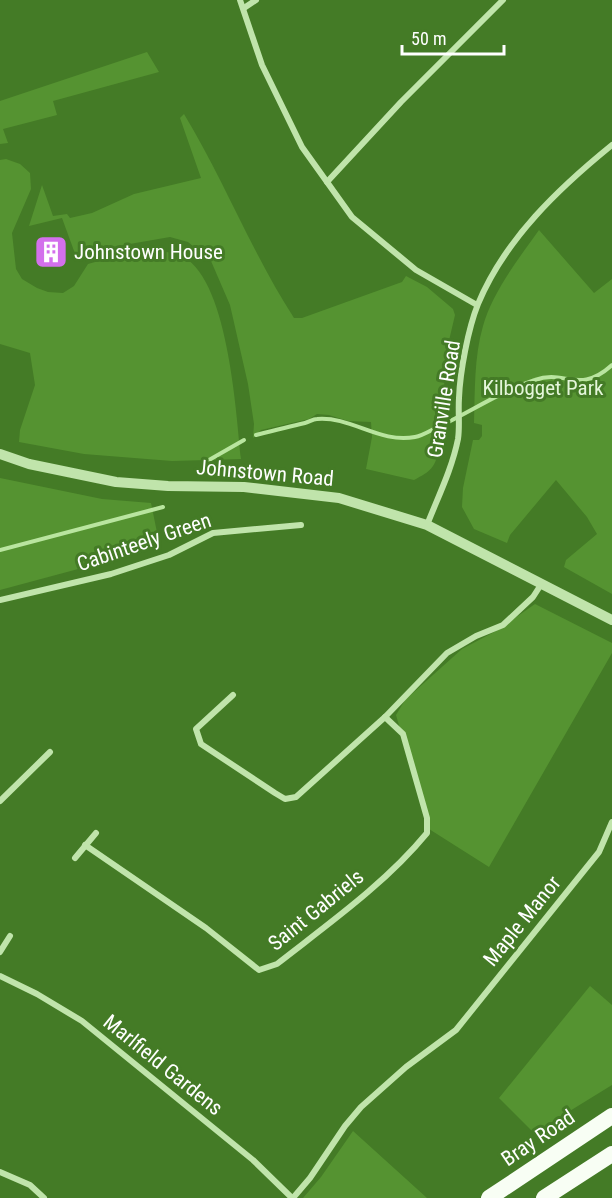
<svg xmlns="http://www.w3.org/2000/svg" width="612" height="1198" font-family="'Roboto Condensed',sans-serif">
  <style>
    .green { fill: #559331 }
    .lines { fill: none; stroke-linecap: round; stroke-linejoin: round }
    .stream { stroke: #b9e59f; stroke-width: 4 }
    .minor { stroke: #c0e4ab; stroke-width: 6 }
    .tertiary { stroke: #c0e4ab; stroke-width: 10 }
    .trunk { stroke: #f8fef4; stroke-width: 16 }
    .labels { text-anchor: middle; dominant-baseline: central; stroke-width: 6; stroke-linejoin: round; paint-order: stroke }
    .poi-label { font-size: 21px; fill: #fff; stroke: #447b26; text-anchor: start }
    .park-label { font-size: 21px; fill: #e4f6da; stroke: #447b26 }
    .street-label { font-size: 21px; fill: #fff; stroke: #447b26 }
  </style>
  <rect width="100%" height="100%" fill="#447b26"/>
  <g class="green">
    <path d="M147 52 159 72 53 101 57 115 3 129 8 143 0 144V101Z"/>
    <path d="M184 114C224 180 252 253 294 318H302L402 282 406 276 427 287 453 309 455 315 447 349 439 449C435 468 431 471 414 480L366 469 372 437 371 422 348 421 329 415 317 414 309 419 261 430 253 438 254 424 248 384 230 305 211 261 188 242 170 237 101 249 77 259 62 218 29 226 42 185 53 216 67 214 70 218 92 213 134 194 201 178 180 118Z"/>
    <path d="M6 159 20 164 30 173 31 189 12 233 16 269 22 279 37 288 48 292 63 293 74 286 88 264C112 257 155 246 179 255 228 273 236 412 241 459L172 461 84 454 19 442 20 430 35 385 30 353 0 344V160Z"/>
    <path d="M539 230 594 293 612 279V594L564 567 566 560 597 534 587 517 556 480 510 535 507 543 474 529 462 507 463 488 473 440H479L482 436V425L474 423C475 391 474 357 483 326 492 293 519 258 539 230Z"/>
    <path d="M0 478 102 499 151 503 160 547 0 590Z"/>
    <path d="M535 604 612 643V653L489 867 429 829 396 715 405 700 462 649 496 631Z"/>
    <path d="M590 986 612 1005V1085L534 1133 499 1098Z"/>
    <path d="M353 1131 427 1198H303L321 1177Z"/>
  </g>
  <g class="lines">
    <g class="stream">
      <path d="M256 435C272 431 288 427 305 423 309 422 313 419 317 419 351 416 380 444 415 437 423 436 433 429 440 426 472 411 501 391 535 380 565 369 579 395 612 365"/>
      <path d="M209 460 244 440"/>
      <path d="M0 550 163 507"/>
    </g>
    <g class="minor">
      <path d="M240 0 262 65 302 147 352 217 416 270 477 305"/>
      <path d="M244 8 256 0"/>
      <path d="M327 182 401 102 503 0"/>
      <path d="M427 525C438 497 452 469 458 439 460 426 458 412 459 398 460 372 468 329 478 304 505 239 559 188 612 145"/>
      <path d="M0 600 111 574 169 555 213 533 301 525"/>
      <path d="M233 695 196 729 201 744 275 793 285 799 296 797 385 717 447 653 476 636 503 625 533 597 542 583"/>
      <path d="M0 801 50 752"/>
      <path d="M85 845 206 928 259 970 277 964C328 924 385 884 427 833V818L403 734 385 717"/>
      <path d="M75 858 96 833"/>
      <path d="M0 952 10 936"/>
      <path d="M0 976 37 994 82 1021 253 1160 292 1198"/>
      <path d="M0 1172 30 1185 44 1198"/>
      <path d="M293 1198 310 1178 345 1126 361 1107 406 1067 456 1030 599 852 612 822"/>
    </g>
    <path class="tertiary" d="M0 454 29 464 116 482 168 486 244 487 339 498 427 525 612 620"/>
    <g class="trunk">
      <path d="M489 1198 612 1116"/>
      <path d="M544 1198 612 1154"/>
    </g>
  </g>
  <defs>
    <g id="building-square" transform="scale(1.725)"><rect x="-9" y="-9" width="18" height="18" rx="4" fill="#d370ec" stroke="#447b26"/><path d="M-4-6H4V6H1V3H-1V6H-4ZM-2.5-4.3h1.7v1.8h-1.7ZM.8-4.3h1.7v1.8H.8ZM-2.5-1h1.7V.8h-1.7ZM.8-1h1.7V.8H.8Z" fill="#fff"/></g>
  </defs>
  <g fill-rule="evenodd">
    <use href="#building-square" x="51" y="252"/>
  </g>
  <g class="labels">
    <g class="poi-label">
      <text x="74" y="252">Johnstown House</text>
    </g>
    <g class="park-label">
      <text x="543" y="388">Kilbogget Park</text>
    </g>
    <g class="street-label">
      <text transform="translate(444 399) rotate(-81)">Granville Road</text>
      <text transform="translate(265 473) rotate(5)">Johnstown Road</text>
      <text transform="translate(144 542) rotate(-19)">Cabinteely Green</text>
      <text transform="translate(316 910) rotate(-39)">Saint Gabriels</text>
      <text transform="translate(522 921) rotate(-51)">Maple Manor</text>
      <text transform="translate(163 1065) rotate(39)">Marlfield Gardens</text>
      <text transform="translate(538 1138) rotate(-34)">Bray Road</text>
    </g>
  </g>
  <path d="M402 45v9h102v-9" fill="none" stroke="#ffffff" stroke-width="3"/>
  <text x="411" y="45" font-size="18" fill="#ffffff" stroke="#447b26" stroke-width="4.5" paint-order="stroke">50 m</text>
</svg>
